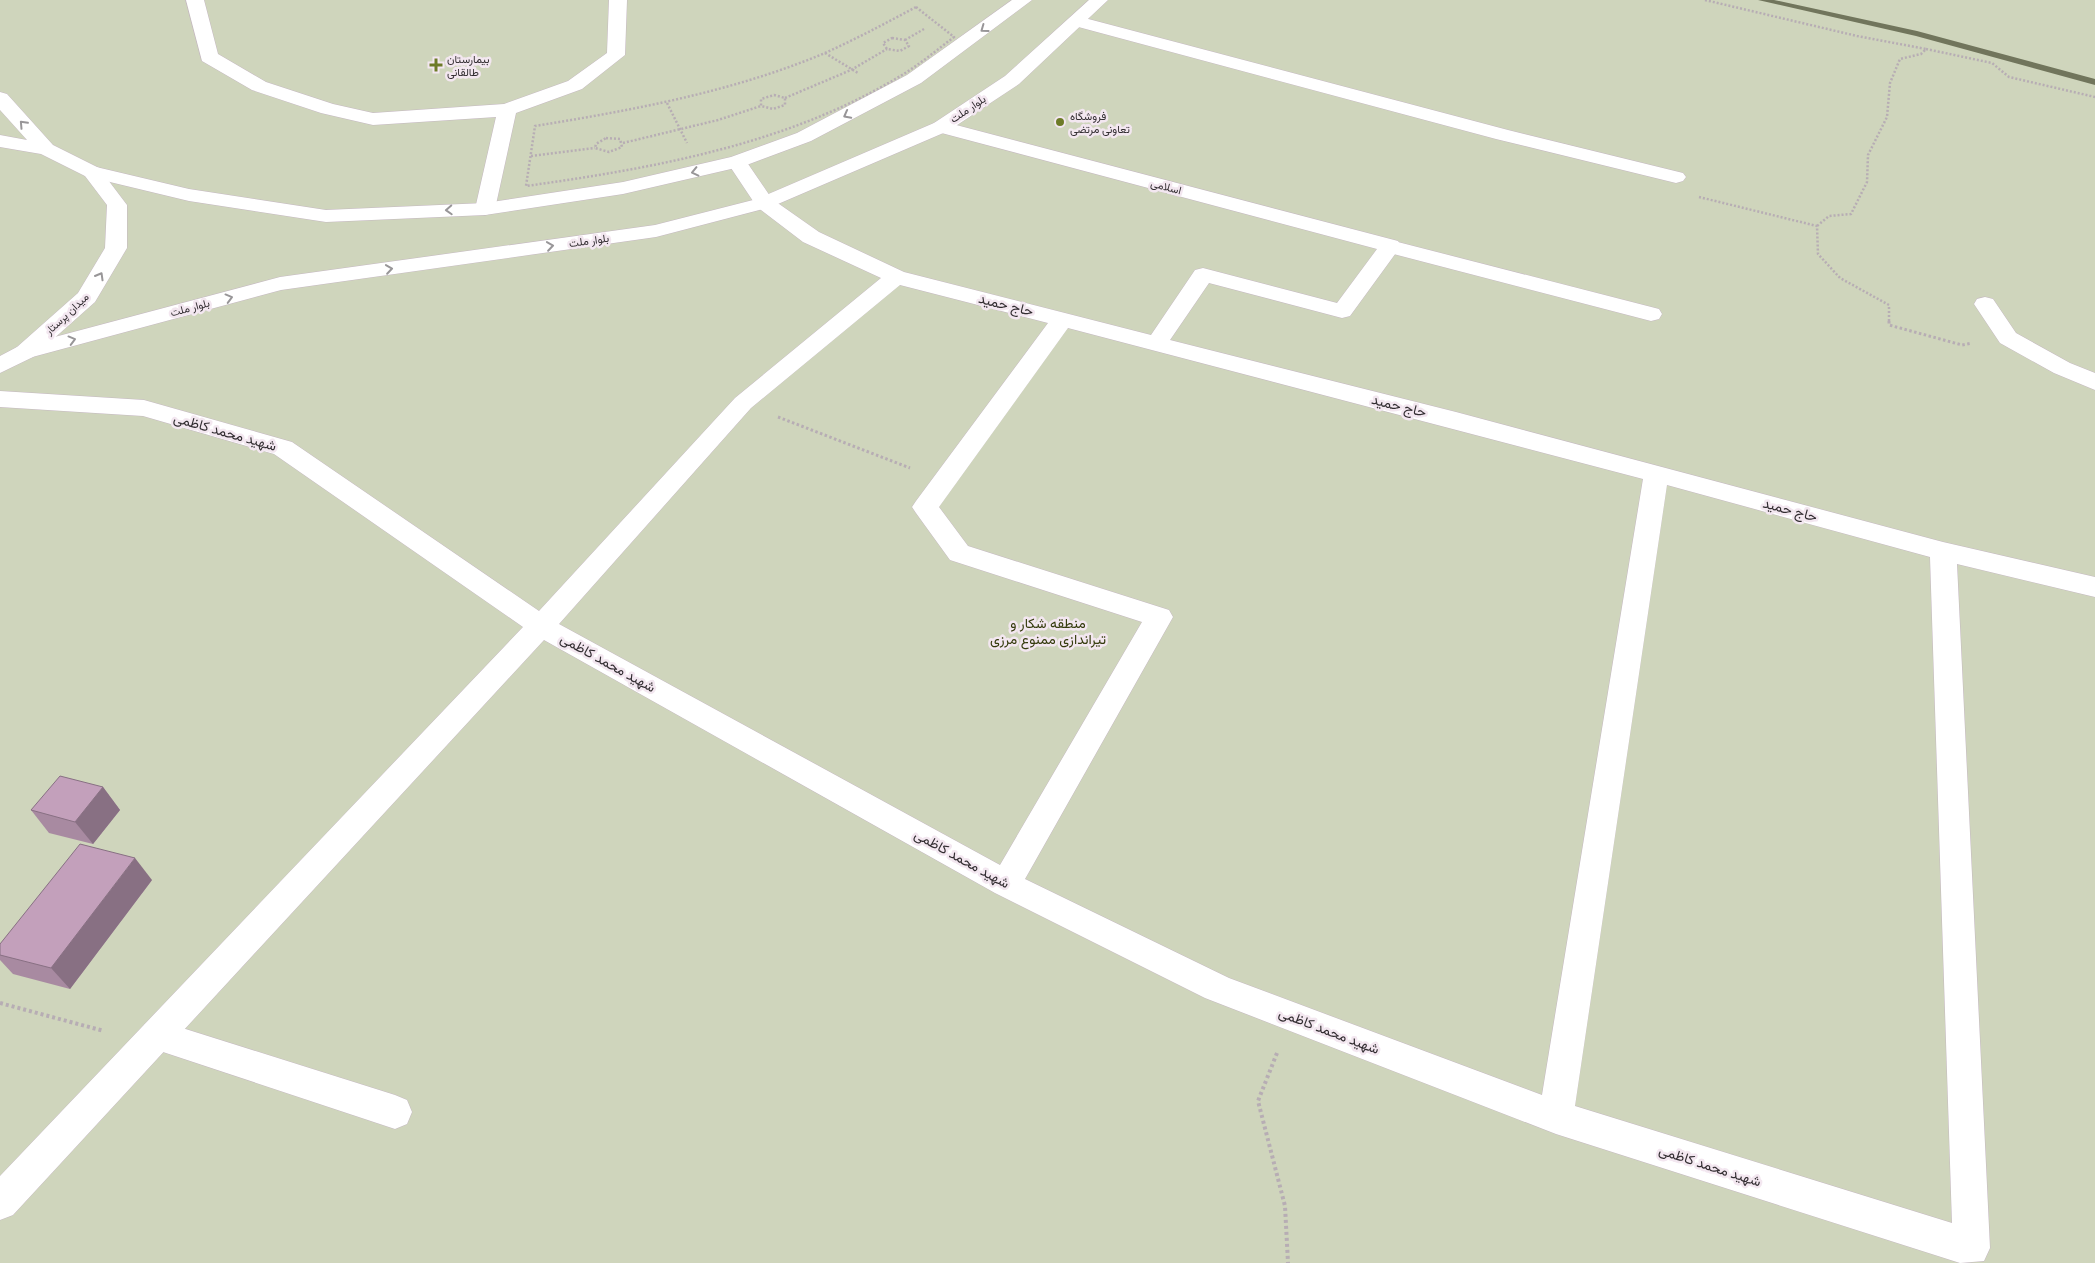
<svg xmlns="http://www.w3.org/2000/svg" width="2095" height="1263" font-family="Figtree,Vazirmatn,sans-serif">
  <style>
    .green { fill: #cfd5bc }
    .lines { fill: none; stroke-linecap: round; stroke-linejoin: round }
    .stream { fill: #71755c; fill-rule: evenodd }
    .service-casing { stroke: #c5b8c2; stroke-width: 1 }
    .minor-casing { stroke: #c5b8c2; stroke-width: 1 }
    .tertiary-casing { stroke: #c5b8c2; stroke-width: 1 }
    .primary-casing { stroke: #c5b8c2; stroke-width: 1 }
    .path-far2 { stroke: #b7adb4; stroke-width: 2.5; stroke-dasharray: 2 2; stroke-linecap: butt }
    .path-far1 { stroke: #b7adb4; stroke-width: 3; stroke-dasharray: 2.5 2.5; stroke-linecap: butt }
    .path { stroke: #b7adb4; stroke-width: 4; stroke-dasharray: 3 3; stroke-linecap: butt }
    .service { fill: #fff; fill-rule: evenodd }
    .minor { fill: #fff; fill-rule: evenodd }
    .tertiary { fill: #fff; fill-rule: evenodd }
    .primary { fill: #fff; fill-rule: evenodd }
    .wall { fill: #a88aa1 }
    .shaded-wall { fill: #887083 }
    .building { fill: #c3a0bb; stroke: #887083 }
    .oneway { stroke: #989698 }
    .poi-dot { fill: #6d7b27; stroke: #f3e7f0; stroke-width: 2 }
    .labels { text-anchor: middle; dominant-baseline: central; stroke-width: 5; stroke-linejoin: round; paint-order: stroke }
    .far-poi-label { font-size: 11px; fill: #322d31; stroke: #f3e7f0; text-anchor: start }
    .far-street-label { font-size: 11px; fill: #322d31; stroke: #f3e7f0 }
    .street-label { font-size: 14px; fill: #322d31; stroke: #f3e7f0 }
    .park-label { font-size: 14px; fill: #343b0c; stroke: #f3e7f0 }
  </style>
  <rect width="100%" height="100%" fill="#f3e7f0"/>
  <rect class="green" x="0" y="0" width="2095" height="1263"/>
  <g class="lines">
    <path class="stream" d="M1758 0H1774L1917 31 2095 79V85L1916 36Z"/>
    <g class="service-casing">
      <g id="service">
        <path d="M186 0H204L218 54 266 82 333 104 373 113 504 104 568 81 607 53 609 0H627L625 55 582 89 516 113 495 209 492 213 485 215 478 213 475 209 496 117 373 125 321 113 252 90 202 61Z"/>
        <path d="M1390 240 1659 309 1662 314 1659 319 1651 321 1382 251 1379 246 1382 241Z"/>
        <path d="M1985 297 1993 299 2016 333 2070 363 2095 373V390L2054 373 2000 343 1974 304 1977 299Z"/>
        <path d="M157 1020 395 1095 407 1100 412 1112 407 1124 395 1129 157 1050 145 1046 140 1035 145 1024Z"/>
      </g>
    </g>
    <g class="minor-casing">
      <g id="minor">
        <path d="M1077 16 1508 130 1683 173 1686 177 1683 181 1676 183 1496 139 1071 25 1068 21 1071 17Z"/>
        <path d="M941 121 1398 241 1401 246 1350 316 1342 318 1209 283 1170 340 1456 412 1943 542 2095 577V597L1957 564 1990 1248 1984 1261 1960 1263 1556 1134 1205 998 995 893 544 640 13 1215 0 1220V1176L523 627 274 454 143 416 0 407V391L144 400 292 442 539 611 735 398 881 278 803 242 757 207 727 162 730 158 737 156 744 158 772 199 819 232 904 272 1151 335 1195 270 1203 268 1337 303 1377 249 934 131 931 127 934 123ZM900 285 1048 323 916 501 912 507 916 513 950 560 1142 622 1000 865 559 624 751 408ZM1068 328 1643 479 1542 1095 1229 978 1025 879 1173 617 1169 610 968 546 939 507ZM1667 485 1930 557 1952 1223 1575 1106Z"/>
      </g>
    </g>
    <g class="tertiary-casing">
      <g id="tertiary">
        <path d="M1012 0H1032L921 83 811 141 744 166 623 194 485 215 326 222 189 201 85 176 82 172 85 168 92 166 189 189 326 210 485 203 623 182 731 157 797 133 907 75Z"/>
        <path d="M1089 0H1108L1019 84 948 131 771 207 656 237 281 290 25 359 17 357 13 352 17 347 280 277 655 225 757 199 934 123 1005 76Z"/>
      </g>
    </g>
    <g class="primary-casing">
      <path id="primary" d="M0 92 7 94 53 145 99 168 127 205V248L95 302 33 357 0 373V356L17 347 78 293 105 248 107 205 85 176 41 154 0 147V135L27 140 0 110Z"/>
    </g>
    <g class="path-far2">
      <path d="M1705 0 1857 36 1926 49 1921 54 1900 59 1890 83 1887 117 1868 155 1867 182 1851 214 1829 216 1817 226"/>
      <path d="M916 7 954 37C937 50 920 64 902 75 789 144 655 168 526 186L535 126C633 110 732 92 825 53 856 39 886 23 916 7Z"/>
      <path d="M892 38 905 40 909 46 900 51 887 49 883 43Z"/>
      <path d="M905 40 924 29"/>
      <path d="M1926 49 1992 63 2009 77 2095 97"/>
      <path d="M825 53 858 73"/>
      <path d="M774 95 785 98V105L773 109 761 106V99Z"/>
      <path d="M785 98 851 70 887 49"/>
      <path d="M667 103 687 143"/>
      <path d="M606 138 620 139 622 147 609 152 595 148 596 144Z"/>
      <path d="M623 143 718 120 761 106"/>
      <path d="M531 156 595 148"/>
      <path d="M1699 197 1817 226 1818 254 1840 278 1889 305V322"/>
    </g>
    <g class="path-far1">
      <path d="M1889 321V325L1962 345 1972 343"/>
      <path d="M778 417 910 468"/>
    </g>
    <g class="path">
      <path d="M0 1003 104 1031"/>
      <path d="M1277 1053 1258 1101 1285 1206 1288 1263"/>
    </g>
    <use href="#service" class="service"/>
    <use href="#minor" class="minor"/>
    <use href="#tertiary" class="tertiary"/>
    <use href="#primary" class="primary"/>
  </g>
  <g class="wall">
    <path d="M103 787 120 810 93 844 49 833 31 810Z"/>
    <path d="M152 880 70 989 13 974 0 960V944Z"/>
  </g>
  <g class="shaded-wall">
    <path d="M103 787 120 810 93 844 75 822Z"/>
    <path d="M135 858 152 880 70 989 51 968Z"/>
  </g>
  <g class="building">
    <path d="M60 776 103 787 75 822 31 810Z"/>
    <path d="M80 844 135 858 51 968 0 955V944Z"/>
  </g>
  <defs><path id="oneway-chevron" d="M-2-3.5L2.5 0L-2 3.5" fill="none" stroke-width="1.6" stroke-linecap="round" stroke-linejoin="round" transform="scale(1.25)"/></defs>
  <g class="oneway">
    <use href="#oneway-chevron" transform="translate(984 29) rotate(144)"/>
    <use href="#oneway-chevron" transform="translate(847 115) rotate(152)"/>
    <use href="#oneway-chevron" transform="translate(23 124) rotate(-133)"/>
    <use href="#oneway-chevron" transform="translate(695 172) rotate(167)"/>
    <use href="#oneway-chevron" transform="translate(449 210) rotate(177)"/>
    <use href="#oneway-chevron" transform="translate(550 246) rotate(-8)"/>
    <use href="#oneway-chevron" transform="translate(389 269) rotate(-8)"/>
    <use href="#oneway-chevron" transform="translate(100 276) rotate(-60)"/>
    <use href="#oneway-chevron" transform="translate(229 298) rotate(-15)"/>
    <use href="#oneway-chevron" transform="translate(72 340) rotate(-15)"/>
  </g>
  <g class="poi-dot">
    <path d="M433.5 57.5h5v5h5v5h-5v5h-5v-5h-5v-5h5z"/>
    <circle cx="1060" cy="122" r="5"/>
  </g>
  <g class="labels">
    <g class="far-poi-label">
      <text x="447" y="59">بیمارستان<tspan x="447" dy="13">طالقانی</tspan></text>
      <text x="1070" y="116">فروشگاه<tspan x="1070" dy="13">تعاونی مرتضی</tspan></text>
    </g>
    <g class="far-street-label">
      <text transform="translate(968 109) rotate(-34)">بلوار ملت</text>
      <text transform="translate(1166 187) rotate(15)">اسلامی</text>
      <text transform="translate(589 241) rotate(-8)">بلوار ملت</text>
      <text transform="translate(190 308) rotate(-15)">بلوار ملت</text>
      <text transform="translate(67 314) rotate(-43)">میدان پرستار</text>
    </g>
    <g class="street-label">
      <text transform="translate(1006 305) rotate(14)">حاج حمید</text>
      <text transform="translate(1399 406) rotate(14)">حاج حمید</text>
      <text transform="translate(225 432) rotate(16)">شهید محمد کاظمی</text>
      <text transform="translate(1790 510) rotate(15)">حاج حمید</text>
      <text transform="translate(608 663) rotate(29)">شهید محمد کاظمی</text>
      <text transform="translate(962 859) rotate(29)">شهید محمد کاظمی</text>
      <text transform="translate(1329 1031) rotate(21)">شهید محمد کاظمی</text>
      <text transform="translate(1710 1166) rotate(18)">شهید محمد کاظمی</text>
    </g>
    <g class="park-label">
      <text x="1048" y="623">منطقه شکار و<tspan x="1048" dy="16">تیراندازی ممنوع مرزی</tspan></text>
    </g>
  </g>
</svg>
